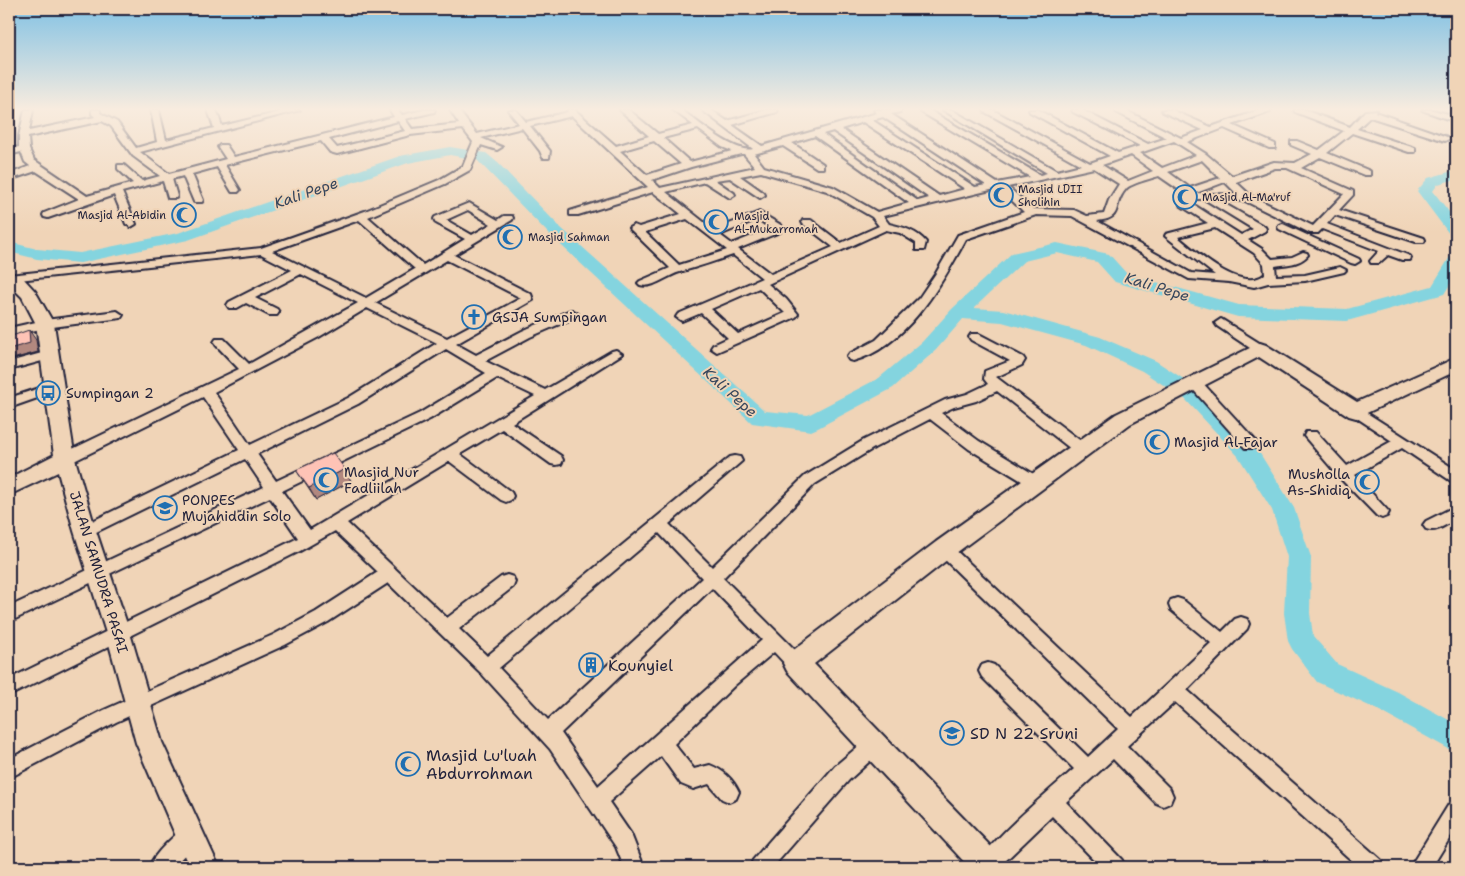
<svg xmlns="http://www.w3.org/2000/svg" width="1465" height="876" font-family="'Shantell Sans',sans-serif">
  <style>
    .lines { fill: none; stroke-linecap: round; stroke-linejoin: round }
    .river { fill: #84d4df; fill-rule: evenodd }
    .street-casing { stroke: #22223b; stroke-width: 4 }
    .secondary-casing { stroke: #22223b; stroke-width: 4 }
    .street { fill: #f0d4b7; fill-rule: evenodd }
    .secondary { fill: #f0d4b7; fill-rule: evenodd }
    .wall { fill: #daa89d; stroke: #22223b }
    .shaded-wall { fill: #b2887f; stroke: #22223b }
    .building { fill: #fec3b6; stroke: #22223b }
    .labels { text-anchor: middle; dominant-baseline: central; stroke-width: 4; stroke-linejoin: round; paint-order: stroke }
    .far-poi-label { font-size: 11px; fill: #22223b; stroke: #f0d4b7; text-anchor: start }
    .poi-label { font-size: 14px; fill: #22223b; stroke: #f0d4b7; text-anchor: start }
    .street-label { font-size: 14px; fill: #22223b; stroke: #f0d4b7 }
    .water-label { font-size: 15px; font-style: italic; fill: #36465c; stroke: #f0d4b7 }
    .near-poi-label { font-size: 16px; fill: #22223b; stroke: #f0d4b7; text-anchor: start }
  </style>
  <rect width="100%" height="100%" fill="#f0d4b7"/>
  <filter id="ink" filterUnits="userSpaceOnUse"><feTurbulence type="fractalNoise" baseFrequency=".02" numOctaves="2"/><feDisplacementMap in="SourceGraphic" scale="10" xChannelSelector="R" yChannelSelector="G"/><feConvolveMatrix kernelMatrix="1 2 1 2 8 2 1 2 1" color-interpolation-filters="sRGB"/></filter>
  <g filter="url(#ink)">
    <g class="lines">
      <g class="river">
        <path d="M450 147 486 153 498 163 560 227 765 411 808 415 879 378 922 342 952 309 1012 253 1057 243 1109 254 1127 274 1239 305 1347 309 1432 286 1450 257 1456 256V275L1444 294 1347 321 1238 317 1115 282 1097 262 1057 253 1024 261 974 308 1003 310 1100 337 1156 361 1199 389 1254 444 1294 508 1311 557 1310 613 1313 636 1337 664 1398 692 1456 724V753L1378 710 1317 682 1292 649 1288 641 1284 613 1287 557 1272 510 1238 456 1185 399 1142 371 1086 345 1002 322 963 319 936 350 893 388 818 428 811 431 752 423 548 233 477 160 450 155 408 163 188 240 80 263 37 259 9 252V242L37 249 80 253 178 233 400 156Z"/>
        <path d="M1456 170V179L1438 184 1433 191 1456 221V237L1450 235 1417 191 1428 178Z"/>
      </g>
      <g class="street-casing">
        <g id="street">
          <path d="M25 110H33L29 131 95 117 92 114V110H100V113L117 122 136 148 157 142 151 110H159L166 140 214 128 208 110H216L222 126 288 110H300L140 152 169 174 226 159 218 147 220 145H226L234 157 394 117 390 110H398L402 115 423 110H435L434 112 405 119 412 129 459 124 450 110H458L477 134 519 124 508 110H516L526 122 568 112 567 110H575L616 146 649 136 620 110H629L658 134 693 125 673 110H682C697 121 735 154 753 149L702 110H711L727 121 766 110H778L777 112 732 125 762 146 877 113 874 110H901L900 112 891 114 997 183 1030 177 921 112 920 110H929L1040 175 1047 173 943 110H952L1057 171 1081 165 985 112 984 110H993L1090 163 1110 156 1030 112 1029 110H1038L1118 153 1140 146 1073 112 1072 110H1082L1148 144 1167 138 1116 112 1115 110H1125L1181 138 1203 130 1163 112 1162 110H1172L1211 127 1260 110H1271L1270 112 1232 125 1275 144V148H1269L1224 128 1187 142 1206 154 1232 176 1274 162 1295 163 1312 154 1291 145V141H1297L1319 150 1344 131 1295 112 1294 110H1304L1350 127 1365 111 1376 110 1375 112 1450 138 1445 141 1442 140 1370 117 1357 129 1415 148V152H1409L1352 133 1327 153 1370 171V175H1364L1320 157 1301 168 1353 191V195L1339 210 1424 238 1425 240 1424 242H1416L1335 215 1327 224 1410 256 1411 258 1410 260H1402L1388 255 1379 263H1371L1370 261 1379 251 1322 229 1318 233H1310L1245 201 1218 200 1265 227 1266 229 1265 231 1248 240 1262 249 1272 259 1292 257 1303 252 1307 253 1308 255C1299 265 1287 264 1275 266L1276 276 1305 275 1340 267 1346 270 1344 272 1305 281 1268 283 1254 287 1229 282 1189 279 1072 216 1036 215 966 239C942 284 906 347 853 361L849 360 847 357 849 354 876 340 919 298 936 273 958 235 1024 212 999 188 883 216 889 224C903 227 917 231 926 242L924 250H916V243L900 233 886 230 768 284 786 299 798 314 796 317 717 352 711 348 713 345 728 338 701 313 682 321 676 317 678 314 762 278 733 255C715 261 698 267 680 272 668 275 653 289 640 285L638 283 640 281 670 268 629 228 634 225 639 227 681 214 653 192 578 215H570V211L648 187 572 116 530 126 550 151 549 158H543L540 151 522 128 481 138 502 147 497 150 481 145 470 170 445 184 368 217 423 265 465 239 436 223 434 219 435 217 469 203 498 220 504 216H512L513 218 512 220 454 255 531 294 533 300 456 344 476 355 522 331 568 311 572 310 578 314 576 317 530 337 485 361 545 390 612 351 616 350 622 354 512 423 561 456 563 460 561 464 556 465 551 464 502 429 460 454 511 492 513 496 511 500 506 502 501 500 449 461 347 523 447 618 501 577 507 575 513 577 515 582 513 587 459 629 487 656 730 457 735 456 740 457 742 461 669 524 712 567 805 476 864 440 945 400 967 394 988 384 984 379 985 371 1010 361 971 340 969 337 971 334H979L1023 357 1025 360 1022 365 996 377 1086 445 1088 449 1086 453 1081 454 1076 453 997 391 976 401 954 407 941 413 979 441 1040 478 1042 482 1040 486 1035 488 1030 486 969 449 930 419 874 448 815 484 723 578 802 657 805 663 802 669 796 671 790 669 774 652 735 685 674 744 694 769 710 765C723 770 733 779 739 792L736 799 729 802 722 799 709 784 693 789 681 784 661 756 609 802 631 834 644 867H624L616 847 550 749 481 673 388 583 328 622 285 645 116 722 9 778V759L104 710 273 635 316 612 378 572 335 531 300 551 9 696V679L298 538 270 497 9 622V607L264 487 245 459 90 535 85 537 80 535 77 531 80 527 239 450 203 397 70 463 65 464 60 463 58 459 60 455 239 369 216 345 214 342 216 339H224L249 364 358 303 301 274 255 298 277 309 279 312 277 315H269L246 303 237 308H229L227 305 229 302 292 270 261 254 9 281V275L261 248 365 211 439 180 463 166 473 142 463 129 410 135 337 154 330 152 321 141 225 165 240 190 238 192H232L217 167 192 174 203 200 202 202H194L183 176 172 179 177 196 176 198H168L163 181 122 192 136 224 131 227 126 224 114 195 48 218 44 217 43 215 44 213 79 199 36 171 9 180V174L30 166 25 162 21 152 9 155V149L19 147V136ZM883 117 986 185 975 187 872 120ZM102 121 111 126 133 156 160 176 142 181 124 165H118V169L133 183 87 196 34 160 29 149 28 137ZM398 121 405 131 337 148 329 139ZM863 122 965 189 939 196 841 129ZM698 129 722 147 732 151 690 162 663 138ZM833 131 929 198 918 201 823 134ZM815 136 909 203 877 212 833 187 764 167 754 154 783 146 817 168H823V164L792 143ZM654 141 681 164 647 175 620 151ZM1174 141 1196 155 1162 168 1140 153ZM741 154H744L755 167 660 188 652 180 691 167ZM1131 155 1153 171 1128 181 1102 165ZM1202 160 1220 178 1190 188 1168 172ZM1094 168 1119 184 1109 200 1104 214 1087 216 1074 210 1033 209 1008 187ZM1275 168H1287L1344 194 1313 226 1251 196 1236 182ZM761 172 827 191 872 217 879 226 841 243 811 220H803L802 222 803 224 833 247 771 274 738 249 780 232 782 227 781 225 759 212 714 230 666 192 705 182 730 198 735 195 734 193 715 180 730 178 760 198 765 195 764 193 740 176ZM1159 176 1188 196 1180 201V205L1208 223 1166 234 1165 236 1215 275 1191 273 1097 221C1125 218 1111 206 1126 189 1130 184 1152 178 1159 176ZM1225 182 1238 195 1196 193ZM1196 199H1204L1253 229 1241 235 1191 203ZM468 210 491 224 472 235 446 220ZM687 219 727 250 679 265 645 232ZM758 219 771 228 732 244 720 235ZM359 220 415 269 366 298 272 251ZM1215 228 1254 253 1264 264 1265 274C1242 294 1196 252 1178 237ZM447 260 521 298 447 338 375 303ZM759 288 785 313 738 334 711 309ZM367 308 437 343 348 398 250 445 214 392 319 337ZM446 349 486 373 420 413 276 481 257 454 358 404ZM497 378 535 396 310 530 282 491 430 419ZM659 533 702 578 548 720 499 668ZM712 588 762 640 598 786 561 733Z"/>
          <path d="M1422 110H1433L1456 116V122Z"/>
          <path d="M1283 224 1359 259 1360 261 1355 264 1351 263 1279 229 1278 227 1279 225Z"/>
          <path d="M117 311 123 315 121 318 45 328 9 336V328L45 320Z"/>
          <path d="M1221 319 1264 346 1266 349 1264 352H1256L1217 326 1215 323Z"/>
          <path d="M49 351 55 355 53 358 9 370V362Z"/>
          <path d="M1194 378 1199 379 1255 440 1257 444 1255 448H1245L1189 385 1188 382 1189 379Z"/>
          <path d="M55 383 60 384 61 387 60 390 9 408V398Z"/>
          <path d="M1356 406 1456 470V482L1451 481 1402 448 1355 475 1389 512 1387 516 1382 518 1377 516 1340 478 1304 436 1306 432H1316L1347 466 1392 441 1351 414 1349 411 1351 408Z"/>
          <path d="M1456 506V519C1447 524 1436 533 1426 529L1423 525 1426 521Z"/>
          <path d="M944 543 949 544 1132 717 1211 643 1171 610 1169 605 1171 600 1177 598 1183 600 1222 632 1235 619 1241 617 1247 619 1249 624 1247 629 1187 690 1381 860 1384 867H1359L1175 702 1127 746 1170 789 1173 796 1170 803 1163 806 1156 803 1113 759 1066 802 1122 860 1125 867H1101L1052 816 999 867H978C976 852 1058 783 1074 769L982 677 979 671 982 665 988 663 994 665 1088 757 1118 729 939 554 936 549 939 544Z"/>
          <path d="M874 736 881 739 883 745 881 751 849 780 773 867H750L753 860 835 766 867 739Z"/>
          <path d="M1456 801V828L1432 867H1410L1449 804Z"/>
          <path d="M189 826 196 829 199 836 196 843 173 867H149C153 855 177 831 189 826Z"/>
        </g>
      </g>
      <g class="secondary-casing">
        <g id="secondary">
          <path d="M9 272 24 279 35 291 54 324 75 459 96 531 130 633 162 742 219 867H189L136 743 106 633 74 531 58 472 9 495V478L54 455 36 324 22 297 9 284Z"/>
          <path d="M1260 343 1266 345 1357 402 1456 358V371L1356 418 1349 416 1259 357 1130 424 952 556 814 664 998 854 1002 865 1001 867H969L787 671 783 663 787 655 936 542 1116 414Z"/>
        </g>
      </g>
      <use href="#street" class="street"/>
      <use href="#secondary" class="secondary"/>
    </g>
    <g class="wall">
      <path d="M296 470 351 481 316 500Z"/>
      <path d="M581 659 601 665 602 668 594 674 581 662Z"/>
    </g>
    <g class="shaded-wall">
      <path d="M29 330 36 340 38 352 12 359 9 355V349Z"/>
      <path d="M345 469 351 481 316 500 309 488Z"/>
      <path d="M601 665 602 668 594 674 593 672Z"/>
    </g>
    <g class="building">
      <path d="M29 330 30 343 9 349V337Z"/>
      <path d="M333 453 345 469 309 488 296 470Z"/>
      <path d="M588 653 601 665 593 672 581 659Z"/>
    </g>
  </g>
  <linearGradient id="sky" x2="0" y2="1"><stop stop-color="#80c1e4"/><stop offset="0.47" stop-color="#f8ecdf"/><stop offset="1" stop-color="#f8ecdf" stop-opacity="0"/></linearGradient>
  <rect width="1465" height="232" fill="url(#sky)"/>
  <defs>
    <g id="mosque-ring" transform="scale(1.25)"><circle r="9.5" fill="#f0d4b7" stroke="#1f6fb2" stroke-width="1.5"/><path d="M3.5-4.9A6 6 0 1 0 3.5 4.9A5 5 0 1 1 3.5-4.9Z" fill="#1f6fb2"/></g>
    <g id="church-ring" transform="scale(1.25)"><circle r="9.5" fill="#f0d4b7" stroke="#1f6fb2" stroke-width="1.5"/><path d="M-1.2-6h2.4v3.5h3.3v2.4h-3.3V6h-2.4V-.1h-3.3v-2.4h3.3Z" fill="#1f6fb2"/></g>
    <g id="bus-ring" transform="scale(1.25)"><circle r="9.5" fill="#f0d4b7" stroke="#1f6fb2" stroke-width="1.5"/><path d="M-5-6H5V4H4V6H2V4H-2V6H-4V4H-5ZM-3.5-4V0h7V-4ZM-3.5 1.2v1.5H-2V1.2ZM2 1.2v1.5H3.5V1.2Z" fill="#1f6fb2"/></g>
    <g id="school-ring" transform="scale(1.25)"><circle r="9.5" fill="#f0d4b7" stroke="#1f6fb2" stroke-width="1.5"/><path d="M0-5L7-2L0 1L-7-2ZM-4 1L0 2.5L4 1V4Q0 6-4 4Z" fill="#1f6fb2"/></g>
    <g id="building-ring" transform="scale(1.25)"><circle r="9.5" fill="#f0d4b7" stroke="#1f6fb2" stroke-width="1.5"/><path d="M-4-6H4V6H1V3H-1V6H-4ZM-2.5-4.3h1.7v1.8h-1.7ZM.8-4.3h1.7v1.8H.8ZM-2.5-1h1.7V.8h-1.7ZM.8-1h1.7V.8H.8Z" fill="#1f6fb2"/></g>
  </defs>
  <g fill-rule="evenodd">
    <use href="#mosque-ring" x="1001" y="195"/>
    <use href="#mosque-ring" x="1185" y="197"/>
    <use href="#mosque-ring" x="184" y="215"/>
    <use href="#mosque-ring" x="716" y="222"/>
    <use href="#mosque-ring" x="510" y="237"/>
    <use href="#church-ring" x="474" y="317"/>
    <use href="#bus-ring" x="48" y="393"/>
    <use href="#mosque-ring" x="1157" y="442"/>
    <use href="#mosque-ring" x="326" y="480"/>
    <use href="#mosque-ring" x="1367" y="482"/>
    <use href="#school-ring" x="165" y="508"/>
    <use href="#building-ring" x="591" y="665"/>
    <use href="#school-ring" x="952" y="733"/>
    <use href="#mosque-ring" x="408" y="764"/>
  </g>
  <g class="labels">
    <g class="far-poi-label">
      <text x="1018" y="189">Masjid LDII<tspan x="1018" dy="13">Sholihin</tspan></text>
      <text x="1202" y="197">Masjid Al-Ma'ruf</text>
      <text x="166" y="215" text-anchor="end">Masjid Al-Abidin</text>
      <text x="734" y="216">Masjid<tspan x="734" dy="13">Al-Mukarromah</tspan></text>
      <text x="528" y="237">Masjid Sahman</text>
    </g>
    <g class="poi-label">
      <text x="492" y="317">GSJA Sumpingan</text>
      <text x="66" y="393">Sumpingan 2</text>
      <text x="1174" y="442">Masjid Al-Fajar</text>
      <text x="344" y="472">Masjid Nur<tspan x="344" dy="16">Fadliilah</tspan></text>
      <text x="1350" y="474" text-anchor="end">Musholla<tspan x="1350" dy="16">As-Shidiq</tspan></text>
      <text x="182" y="500">PONPES<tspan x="182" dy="16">Mujahiddin Solo</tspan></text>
    </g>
    <g class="street-label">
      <text transform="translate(99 572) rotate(73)">JALAN SAMUDRA PASAI</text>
    </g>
    <g class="water-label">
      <text transform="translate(306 193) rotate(-19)">Kali Pepe</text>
      <text transform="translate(1157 287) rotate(17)">Kali Pepe</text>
      <text transform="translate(730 392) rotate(42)">Kali Pepe</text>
    </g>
    <g class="near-poi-label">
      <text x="608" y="665">Kounyiel</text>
      <text x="970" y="733">SD N 22 Sruni</text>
      <text x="426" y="755">Masjid Lu'luah<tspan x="426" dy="18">Abdurrohman</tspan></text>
    </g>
  </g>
  <rect width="1465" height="876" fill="none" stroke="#f0d4b7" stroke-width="30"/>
  <rect x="15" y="15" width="1435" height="846" fill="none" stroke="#22223b" stroke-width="2" filter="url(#ink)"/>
</svg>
